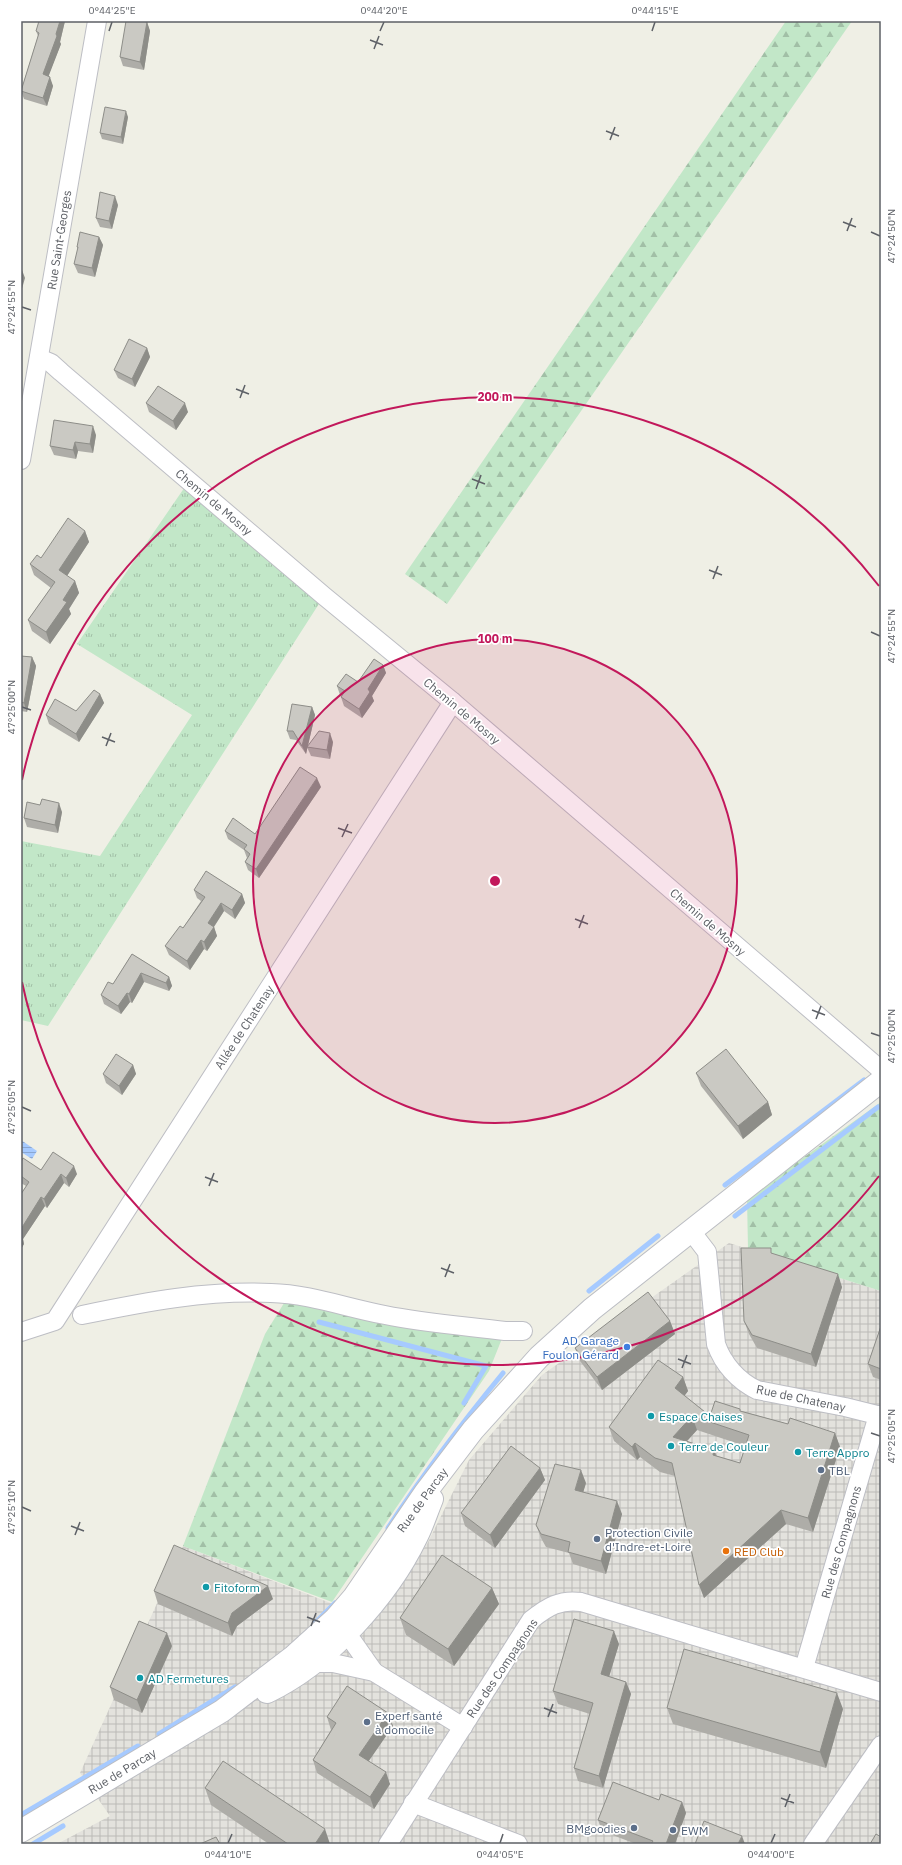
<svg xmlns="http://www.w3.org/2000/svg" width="902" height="1865" font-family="'IBM Plex Sans',sans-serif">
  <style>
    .industrial { fill: url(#industrial-grid) }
    .grass { fill: url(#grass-tufts) }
    .forest { fill: url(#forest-firs) }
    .water { fill: url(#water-rules) }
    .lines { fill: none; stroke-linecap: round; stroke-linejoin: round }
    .stream { stroke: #a6caff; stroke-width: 5 }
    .street-casing { stroke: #bdbec4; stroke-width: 20 }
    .secondary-casing { stroke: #bbbdc3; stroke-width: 24 }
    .street { stroke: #fff; stroke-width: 18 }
    .secondary { stroke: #fff; stroke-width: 22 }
    .wall { fill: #aeada8; fill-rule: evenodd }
    .shaded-wall { fill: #8d8d88 }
    .building { fill: #cac9c3; stroke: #8d8d88; fill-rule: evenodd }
    .ticks { fill: none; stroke: #5d6066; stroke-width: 1.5 }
    .ring { fill: none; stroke: #c2185b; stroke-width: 2 }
    .shop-dot { fill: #3f7fe0; stroke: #fff; stroke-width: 1.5 }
    .culture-dot { fill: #0f9aa8; stroke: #fff; stroke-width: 1.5 }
    .service-dot { fill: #5c6f8a; stroke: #fff; stroke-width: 1.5 }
    .food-dot { fill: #e8710a; stroke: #fff; stroke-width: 1.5 }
    .labels { text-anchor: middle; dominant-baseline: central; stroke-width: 3.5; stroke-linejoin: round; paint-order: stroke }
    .street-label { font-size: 12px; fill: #5d6066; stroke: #fff }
    .shop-label { font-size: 12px; fill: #366cbe; stroke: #fff; text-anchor: end }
    .culture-label { font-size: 12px; fill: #0d838f; stroke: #fff; text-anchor: start }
    .service-label { font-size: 12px; fill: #4e5e75; stroke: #fff; text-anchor: start }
    .food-label { font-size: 12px; fill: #c56008; stroke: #fff; text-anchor: start }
    .centre { fill: #c2185b; stroke: #fff; stroke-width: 2 }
    .ring-label { font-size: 12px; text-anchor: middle; font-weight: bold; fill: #c2185b; stroke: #fff; stroke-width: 3.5; stroke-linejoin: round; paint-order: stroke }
    .neatline { fill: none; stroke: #5d6066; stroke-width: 1.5 }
    .ticks-label { font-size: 10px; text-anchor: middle; fill: #5d6066 }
  </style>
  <defs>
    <pattern id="industrial-grid" width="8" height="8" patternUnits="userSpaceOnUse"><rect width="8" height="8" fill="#e3e2dd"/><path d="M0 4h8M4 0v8" fill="none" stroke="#bbbbb7"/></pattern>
    <pattern id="grass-tufts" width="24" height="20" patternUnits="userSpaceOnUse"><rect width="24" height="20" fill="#c2e7c8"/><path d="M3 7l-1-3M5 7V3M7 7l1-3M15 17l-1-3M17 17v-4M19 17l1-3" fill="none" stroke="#a1bfa6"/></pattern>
    <pattern id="forest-firs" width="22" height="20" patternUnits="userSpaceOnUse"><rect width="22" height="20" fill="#c2e7c8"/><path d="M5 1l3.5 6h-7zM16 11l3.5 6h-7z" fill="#a1bfa6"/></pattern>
    <pattern id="water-rules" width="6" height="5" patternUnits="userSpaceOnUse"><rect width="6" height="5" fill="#a6caff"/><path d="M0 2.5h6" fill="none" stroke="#8aa7d2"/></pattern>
  </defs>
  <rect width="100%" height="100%" fill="#efefe5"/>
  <path class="industrial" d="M729 1243 881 1291V1844H57L110 1816 80 1773 183 1546 372 1619 427 1544 469 1460 542 1375Z"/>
  <path class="grass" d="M189 481 324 596 48 1026 21 1020V841L100 856 192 715 77 644Z"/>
  <g class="forest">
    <path d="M786 21H852L447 604 405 574Z"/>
    <path d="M881 1102V1291L748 1249 747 1198Z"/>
    <path d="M289 1295 505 1331 489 1371 332 1602 183 1546 265 1334Z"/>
  </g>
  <path class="water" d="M21 1140 37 1151 32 1159 21 1152Z"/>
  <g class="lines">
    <g class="stream">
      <path d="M725 1185 864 1080"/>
      <path d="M735 1216 878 1107"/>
      <path d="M589 1291 658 1236"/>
      <path d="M319 1322 486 1366 464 1403"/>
      <path d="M388 1528C423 1474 462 1423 503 1373"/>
      <path d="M315 1623 335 1603"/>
      <path d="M159 1734 235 1687"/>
      <path d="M21 1815 138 1746"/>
      <path d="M33 1844 63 1826"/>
    </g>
    <g class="street-casing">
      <g id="street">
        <path d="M39 358 51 363 61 372 324 596 453 702 881 1070"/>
        <path d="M21 460 97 21"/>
        <path d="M691 1231 707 1252 716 1344C723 1364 738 1381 757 1390L845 1407 881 1416"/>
        <path d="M82 1315C145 1302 207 1290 271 1293 310 1294 347 1308 385 1315 424 1323 465 1326 505 1331H523"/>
        <path d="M21 1332 55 1321 453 702"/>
        <path d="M353 1642 374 1672"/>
        <path d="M309 1666 317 1663H333L374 1672 463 1727"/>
        <path d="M804 1668 878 1415"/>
        <path d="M413 1803 518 1844"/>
        <path d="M388 1844 531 1620C547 1607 560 1599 581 1602L881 1692"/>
        <path d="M813 1844 881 1745"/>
      </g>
    </g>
    <g class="secondary-casing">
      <g id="secondary">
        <path d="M267 1692C328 1663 388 1596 417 1536 423 1524 427 1511 432 1499"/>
        <path d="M21 1831 222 1711 294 1656 335 1619 354 1597 425 1493 473 1430 539 1357 592 1309 881 1081"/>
      </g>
    </g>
    <use href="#street" class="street"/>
    <use href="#secondary" class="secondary"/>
  </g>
  <g class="wall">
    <path d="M36 21H65L60 42 61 44 48 76 53 86 47 106 24 99 21 91 38 36 36 31 39 22Z"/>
    <path d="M147 22 150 31 144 70 123 66 120 57Z"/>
    <path d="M128 117 123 144 102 139 100 133Z"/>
    <path d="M118 205 112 229 100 227 96 218Z"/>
    <path d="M99 237 103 245 95 277 78 273 74 264 78 249 77 247Z"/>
    <path d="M147 348 150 357 135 387 118 378 114 370Z"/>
    <path d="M146 403 188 412 176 430 149 412Z"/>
    <path d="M96 435 93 453 78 451 76 459 54 455 50 446Z"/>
    <path d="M85 531 89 542 67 576 75 581 79 593 69 609 71 614 50 644 32 631 28 620 51 588 34 575 30 564 41 558Z"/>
    <path d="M21 656 32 657 36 666 27 712 21 711Z"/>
    <path d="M383 665 386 673 372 696 374 701 362 718 344 706 341 697 342 696 340 695 337 686 358 682Z"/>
    <path d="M100 694 104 703 79 742 49 724 46 715 76 711Z"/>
    <path d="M312 707 315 715 306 754 296 740 290 739 287 731Z"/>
    <path d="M333 742 330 759 311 756 307 747Z"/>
    <path d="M321 787 259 878 248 870 245 862 247 858 244 850 228 839 225 831 255 834Z"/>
    <path d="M62 812 58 833 27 827 24 818Z"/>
    <path d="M194 890 242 894 245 903 235 919 224 911 214 927 217 936 207 951 204 949 190 970 169 955 165 946 183 928 201 901 197 898Z"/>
    <path d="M132 954 169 977 172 986 169 991 144 982 132 1003 130 1002 121 1014 104 1004 101 995 113 984Z"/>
    <path d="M133 1065 136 1074 122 1095 106 1083 103 1074Z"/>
    <path d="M696 1073 768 1102 772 1115 743 1139 701 1086Z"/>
    <path d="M21 1162 41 1170 77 1174 69 1187 64 1183 47 1208 45 1206 23 1239 24 1244 21 1249V1194L26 1186 21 1183Z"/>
    <path d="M773 1254 842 1287 816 1367 757 1348 749 1334 744 1321Z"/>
    <path d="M670 1321 675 1334 602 1390 580 1361 575 1348Z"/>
    <path d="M881 1326V1380L873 1377 868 1364Z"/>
    <path d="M683 1377 688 1391 684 1396 710 1416 741 1411 788 1424 835 1433 840 1447 813 1532 786 1524 704 1598 675 1476 660 1472 640 1457 637 1460 614 1441 609 1427ZM697 1430 745 1446 740 1463 717 1456 714 1450 687 1441Z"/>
    <path d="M540 1468 545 1480 495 1548 465 1526 461 1513Z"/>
    <path d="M586 1483 583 1492 622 1514 606 1574 573 1564 569 1553 546 1547 541 1538 536 1525Z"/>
    <path d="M492 1588 499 1604 454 1666 406 1635 400 1618Z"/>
    <path d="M154 1591 273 1599 237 1626 232 1636 158 1604Z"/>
    <path d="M619 1644 609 1676 626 1682 631 1694 603 1788 578 1781 574 1768 590 1714 558 1704 553 1691Z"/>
    <path d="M172 1646 142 1713 114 1700 110 1687Z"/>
    <path d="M667 1708 843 1709 826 1768 673 1724Z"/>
    <path d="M388 1713 393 1726 368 1761 390 1784 374 1809 317 1773 313 1760 331 1730 327 1717Z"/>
    <path d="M205 1788 330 1844H269L211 1805Z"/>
    <path d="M659 1800 682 1802 686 1813 675 1844H636L602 1831 598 1820Z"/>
  </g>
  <g class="shaded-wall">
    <path d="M60 21H65L60 42 61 44 46 83 43 74Z"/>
    <path d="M147 22 150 31 144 70 140 62Z"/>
    <path d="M50 77 53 86 47 106 43 98Z"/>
    <path d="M126 111 128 117 123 144 121 137Z"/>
    <path d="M115 196 118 205 112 229 109 221Z"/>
    <path d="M99 237 103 245 95 277 92 268Z"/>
    <path d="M22 270 25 278 21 292V273Z"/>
    <path d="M147 348 150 357 135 387 132 379Z"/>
    <path d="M185 403 188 412 176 430 173 421Z"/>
    <path d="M93 426 96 435 93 453 90 444Z"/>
    <path d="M75 442 78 451 76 459 73 450Z"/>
    <path d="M85 531 89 542 63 582 59 570Z"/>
    <path d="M75 581 79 593 69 609 71 614 50 644 46 632 63 600Z"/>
    <path d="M32 657 36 666 27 712 24 703Z"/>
    <path d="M383 665 386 673 372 696 374 701 362 718 359 709 368 689Z"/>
    <path d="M100 694 104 703 79 742 76 734Z"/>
    <path d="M312 707 315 715 306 754 302 746Z"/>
    <path d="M330 733 333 742 330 759 327 750Z"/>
    <path d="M317 778 321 787 259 878 256 869Z"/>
    <path d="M59 803 62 812 58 833 55 825Z"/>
    <path d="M242 894 245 903 235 919 232 910Z"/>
    <path d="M221 903 224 911 213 928 214 927 217 936 207 951 204 942 208 923Z"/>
    <path d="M201 940 204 949 190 970 187 961Z"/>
    <path d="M141 973 144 982 132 1003 129 994Z"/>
    <path d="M169 977 172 986 169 991 166 983Z"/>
    <path d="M127 993 130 1002 121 1014 118 1006Z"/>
    <path d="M133 1065 136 1074 122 1095 119 1086Z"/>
    <path d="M768 1102 772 1115 743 1139 738 1126Z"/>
    <path d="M74 1166 77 1174 69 1187 66 1178Z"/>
    <path d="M61 1174 64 1183 47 1208 44 1199Z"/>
    <path d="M41 1197 45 1206 23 1239 24 1244 21 1249V1229Z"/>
    <path d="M838 1274 842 1287 816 1367 811 1354Z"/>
    <path d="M670 1321 675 1334 602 1390 597 1377Z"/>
    <path d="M683 1377 688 1391 680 1402 675 1388Z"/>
    <path d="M692 1416 697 1430 678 1451 673 1437Z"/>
    <path d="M835 1433 840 1447 813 1532 808 1518Z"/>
    <path d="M635 1443 640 1457 637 1460 632 1447Z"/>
    <path d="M714 1450 719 1464 713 1455Z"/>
    <path d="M540 1468 545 1480 495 1548 490 1535Z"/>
    <path d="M581 1470 586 1483 580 1503 575 1490Z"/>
    <path d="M617 1501 622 1514 606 1574 601 1561Z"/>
    <path d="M781 1510 786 1524 704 1598 699 1585Z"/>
    <path d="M268 1586 273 1599 237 1626 232 1636 228 1623 232 1613Z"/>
    <path d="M492 1588 499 1604 454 1666 448 1649Z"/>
    <path d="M614 1631 619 1644 606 1687 601 1674Z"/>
    <path d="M167 1633 172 1646 142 1713 137 1700Z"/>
    <path d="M626 1682 631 1694 603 1788 599 1776Z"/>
    <path d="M837 1693 843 1709 826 1768 820 1752Z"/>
    <path d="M388 1713 393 1726 364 1768 359 1755Z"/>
    <path d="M386 1772 390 1784 374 1809 370 1797Z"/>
    <path d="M682 1802 686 1813 675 1844H666Z"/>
    <path d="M325 1829 330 1844H315Z"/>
    <path d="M742 1836 745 1844H738Z"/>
  </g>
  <g class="building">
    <path d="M39 21H60L56 34 57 36 43 74 50 77 43 98 21 91 39 33 36 31Z"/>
    <path d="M126 21H142L147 22 140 62 120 57Z"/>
    <path d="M105 107 126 111 121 137 100 133Z"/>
    <path d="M100 192 115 196 109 221 96 218Z"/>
    <path d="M80 232 99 237 92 268 74 264 78 247H77Z"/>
    <path d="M129 339 147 348 132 379 114 370Z"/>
    <path d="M158 386 185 403 173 421 146 403Z"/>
    <path d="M54 420 93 426 90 444 75 442 73 450 50 446Z"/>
    <path d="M68 518 85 531 59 570 75 581 63 600 67 602 46 632 28 620 55 582 30 564 37 555 41 558Z"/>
    <path d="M21 656 32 657 24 703 21 702Z"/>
    <path d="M374 659 383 665 368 689 370 692 359 709 341 697 345 691 337 686 346 674 358 682Z"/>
    <path d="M94 690 100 694 76 734 46 715 55 699 76 711Z"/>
    <path d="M292 704 312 707 302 746 293 731H287Z"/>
    <path d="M319 731 330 733 327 750 307 747Z"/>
    <path d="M300 767 317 778 256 869 245 862 250 854 244 849 247 845 225 831 233 818 255 834Z"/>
    <path d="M42 799 59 803 55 825 24 818 27 802 40 805Z"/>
    <path d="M206 871 242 894 232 910 221 903 208 923 214 927 204 942 201 940 187 961 165 946 180 926 183 928 205 897 194 890Z"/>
    <path d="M132 954 169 977 166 983 141 973 129 994 127 993 118 1006 101 995 108 982 113 984Z"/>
    <path d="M726 1049 768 1102 738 1126 696 1073Z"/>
    <path d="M116 1054 133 1065 119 1086 103 1074Z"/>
    <path d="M53 1152 74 1166 66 1178 61 1174 44 1199 41 1197 21 1229V1194L29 1182 21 1176V1162L23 1158 41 1170Z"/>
    <path d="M741 1248H771V1253L838 1274 811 1354 752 1335 744 1321Z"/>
    <path d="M648 1292 670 1321 597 1377 575 1348Z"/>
    <path d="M881 1326V1369L868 1364Z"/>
    <path d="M658 1360 683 1377 675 1388 710 1416 715 1401 740 1409V1411L788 1424 790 1418 835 1433 808 1518 781 1510 699 1585 672 1463 655 1458 635 1443 632 1447 609 1427ZM692 1416 749 1435 740 1463 713 1455 714 1450 673 1437Z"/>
    <path d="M511 1446 540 1468 490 1535 461 1513Z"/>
    <path d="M555 1464 581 1470 575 1490 617 1501 601 1561 568 1552 570 1542 541 1534 536 1525Z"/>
    <path d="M174 1545 268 1586 232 1613 228 1623 154 1591Z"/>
    <path d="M442 1555 492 1588 448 1649 400 1618Z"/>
    <path d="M574 1619 614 1631 601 1674 626 1682 599 1776 574 1768 593 1703 553 1691Z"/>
    <path d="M139 1621 167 1633 137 1700 110 1687Z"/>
    <path d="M684 1649 837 1693 820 1752 667 1708Z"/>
    <path d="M347 1686 388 1713 359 1755 386 1772 370 1797 313 1760 336 1723 327 1717Z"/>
    <path d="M223 1761 325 1829 315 1844H288L205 1788Z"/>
    <path d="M613 1782 659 1800 661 1794 682 1802 666 1844H651L653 1841 598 1820Z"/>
    <path d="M704 1821 742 1836 738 1844H695Z"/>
    <path d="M876 1834 881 1837V1844H870Z"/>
    <path d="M216 1837 220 1844H200Z"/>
  </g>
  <path class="ticks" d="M109 31 112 22M380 31 384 22M652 31 655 22M370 40 383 45M374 49 379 36M606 131 619 136M610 140 615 127M843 222 856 227M847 231 852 218M871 232 880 236M22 307 31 310M236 389 249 394M240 398 245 385M472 479 485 484M476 489 481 475M709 570 722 575M713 579 718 566M871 632 880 636M22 707 31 710M102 737 115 742M106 746 111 733M338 828 352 833M342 837 348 824M575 919 588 924M579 928 584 915M812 1010 825 1015M816 1019 821 1006M871 1033 880 1036M22 1107 31 1111M205 1177 218 1182M209 1186 214 1173M441 1268 454 1273M445 1277 450 1264M678 1359 691 1364M682 1368 687 1355M871 1433 880 1436M22 1507 31 1511M71 1526 84 1531M75 1535 80 1522M307 1617 320 1622M311 1626 316 1613M544 1708 557 1713M548 1717 553 1704M781 1798 794 1803M785 1807 790 1794M228 1843 232 1834M500 1843 503 1834M771 1843 775 1834"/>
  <circle cx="495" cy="881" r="242" fill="#c2185b" fill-opacity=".12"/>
  <g class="ring">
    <circle cx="495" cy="881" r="242"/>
    <path d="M879 1176A484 484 0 0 1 22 982M22 780A484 484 0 0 1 879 586"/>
  </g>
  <circle class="shop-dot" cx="627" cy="1347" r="4"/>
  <g class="culture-dot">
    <circle cx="651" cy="1416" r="4"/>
    <circle cx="671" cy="1446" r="4"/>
    <circle cx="798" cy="1452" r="4"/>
    <circle cx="206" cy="1587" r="4"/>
    <circle cx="140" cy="1678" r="4"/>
  </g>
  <g class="service-dot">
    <circle cx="821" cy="1470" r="4"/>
    <circle cx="597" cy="1539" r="4"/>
    <circle cx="367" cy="1722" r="4"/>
    <circle cx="634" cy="1828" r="4"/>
    <circle cx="673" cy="1830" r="4"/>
  </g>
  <circle class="food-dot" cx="726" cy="1551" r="4"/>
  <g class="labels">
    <g class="street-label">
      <text transform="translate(59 240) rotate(-81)">Rue Saint-Georges</text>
      <text transform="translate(214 502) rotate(40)">Chemin de Mosny</text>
      <text transform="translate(462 711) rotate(40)">Chemin de Mosny</text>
      <text transform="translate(708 922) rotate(41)">Chemin de Mosny</text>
      <text transform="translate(244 1027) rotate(-57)">Allée de Chatenay</text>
      <text transform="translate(801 1398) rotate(12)">Rue de Chatenay</text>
      <text transform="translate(422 1500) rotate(-54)">Rue de Parcay</text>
      <text transform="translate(841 1542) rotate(-74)">Rue des Compagnons</text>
      <text transform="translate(502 1668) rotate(-56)">Rue des Compagnons</text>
      <text transform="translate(122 1771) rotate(-31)">Rue de Parcay</text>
    </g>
    <g class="shop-label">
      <text x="619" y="1340">AD Garage<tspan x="619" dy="14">Foulon Gérard</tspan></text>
    </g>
    <g class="culture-label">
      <text x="659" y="1416">Espace Chaises</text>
      <text x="679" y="1446">Terre de Couleur</text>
      <text x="806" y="1452">Terre Appro</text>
      <text x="214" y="1587">Fitoform</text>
      <text x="148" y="1678">AD Fermetures</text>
    </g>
    <g class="service-label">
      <text x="829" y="1470">TBL</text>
      <text x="605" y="1532">Protection Civile<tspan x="605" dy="14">d'Indre-et-Loire</tspan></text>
      <text x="375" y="1715">Experf santé<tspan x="375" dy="14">à domocile</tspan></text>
      <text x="626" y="1828" text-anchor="end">BMgoodies</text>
      <text x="681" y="1830">EWM</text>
    </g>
    <g class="food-label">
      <text x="734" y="1551">RED Club</text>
    </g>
  </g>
  <circle cx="495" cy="881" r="6" class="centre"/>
  <g class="ring-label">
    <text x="495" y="401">200 m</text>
    <text x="495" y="643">100 m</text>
  </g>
  <rect width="902" height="1865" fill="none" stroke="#ffffff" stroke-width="44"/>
  <rect x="22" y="22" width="858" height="1821" class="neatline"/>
  <g class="ticks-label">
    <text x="112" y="14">0°44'25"E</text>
    <text x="384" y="14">0°44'20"E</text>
    <text x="655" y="14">0°44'15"E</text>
    <text transform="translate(891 236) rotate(-90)" y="4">47°24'50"N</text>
    <text transform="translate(11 307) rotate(-90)" y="4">47°24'55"N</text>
    <text transform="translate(891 636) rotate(-90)" y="4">47°24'55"N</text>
    <text transform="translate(11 707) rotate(-90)" y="4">47°25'00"N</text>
    <text transform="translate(891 1036) rotate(-90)" y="4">47°25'00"N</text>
    <text transform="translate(11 1107) rotate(-90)" y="4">47°25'05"N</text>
    <text transform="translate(891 1436) rotate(-90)" y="4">47°25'05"N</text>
    <text transform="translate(11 1507) rotate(-90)" y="4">47°25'10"N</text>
    <text x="228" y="1858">0°44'10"E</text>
    <text x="500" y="1858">0°44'05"E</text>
    <text x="771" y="1858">0°44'00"E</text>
  </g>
</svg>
